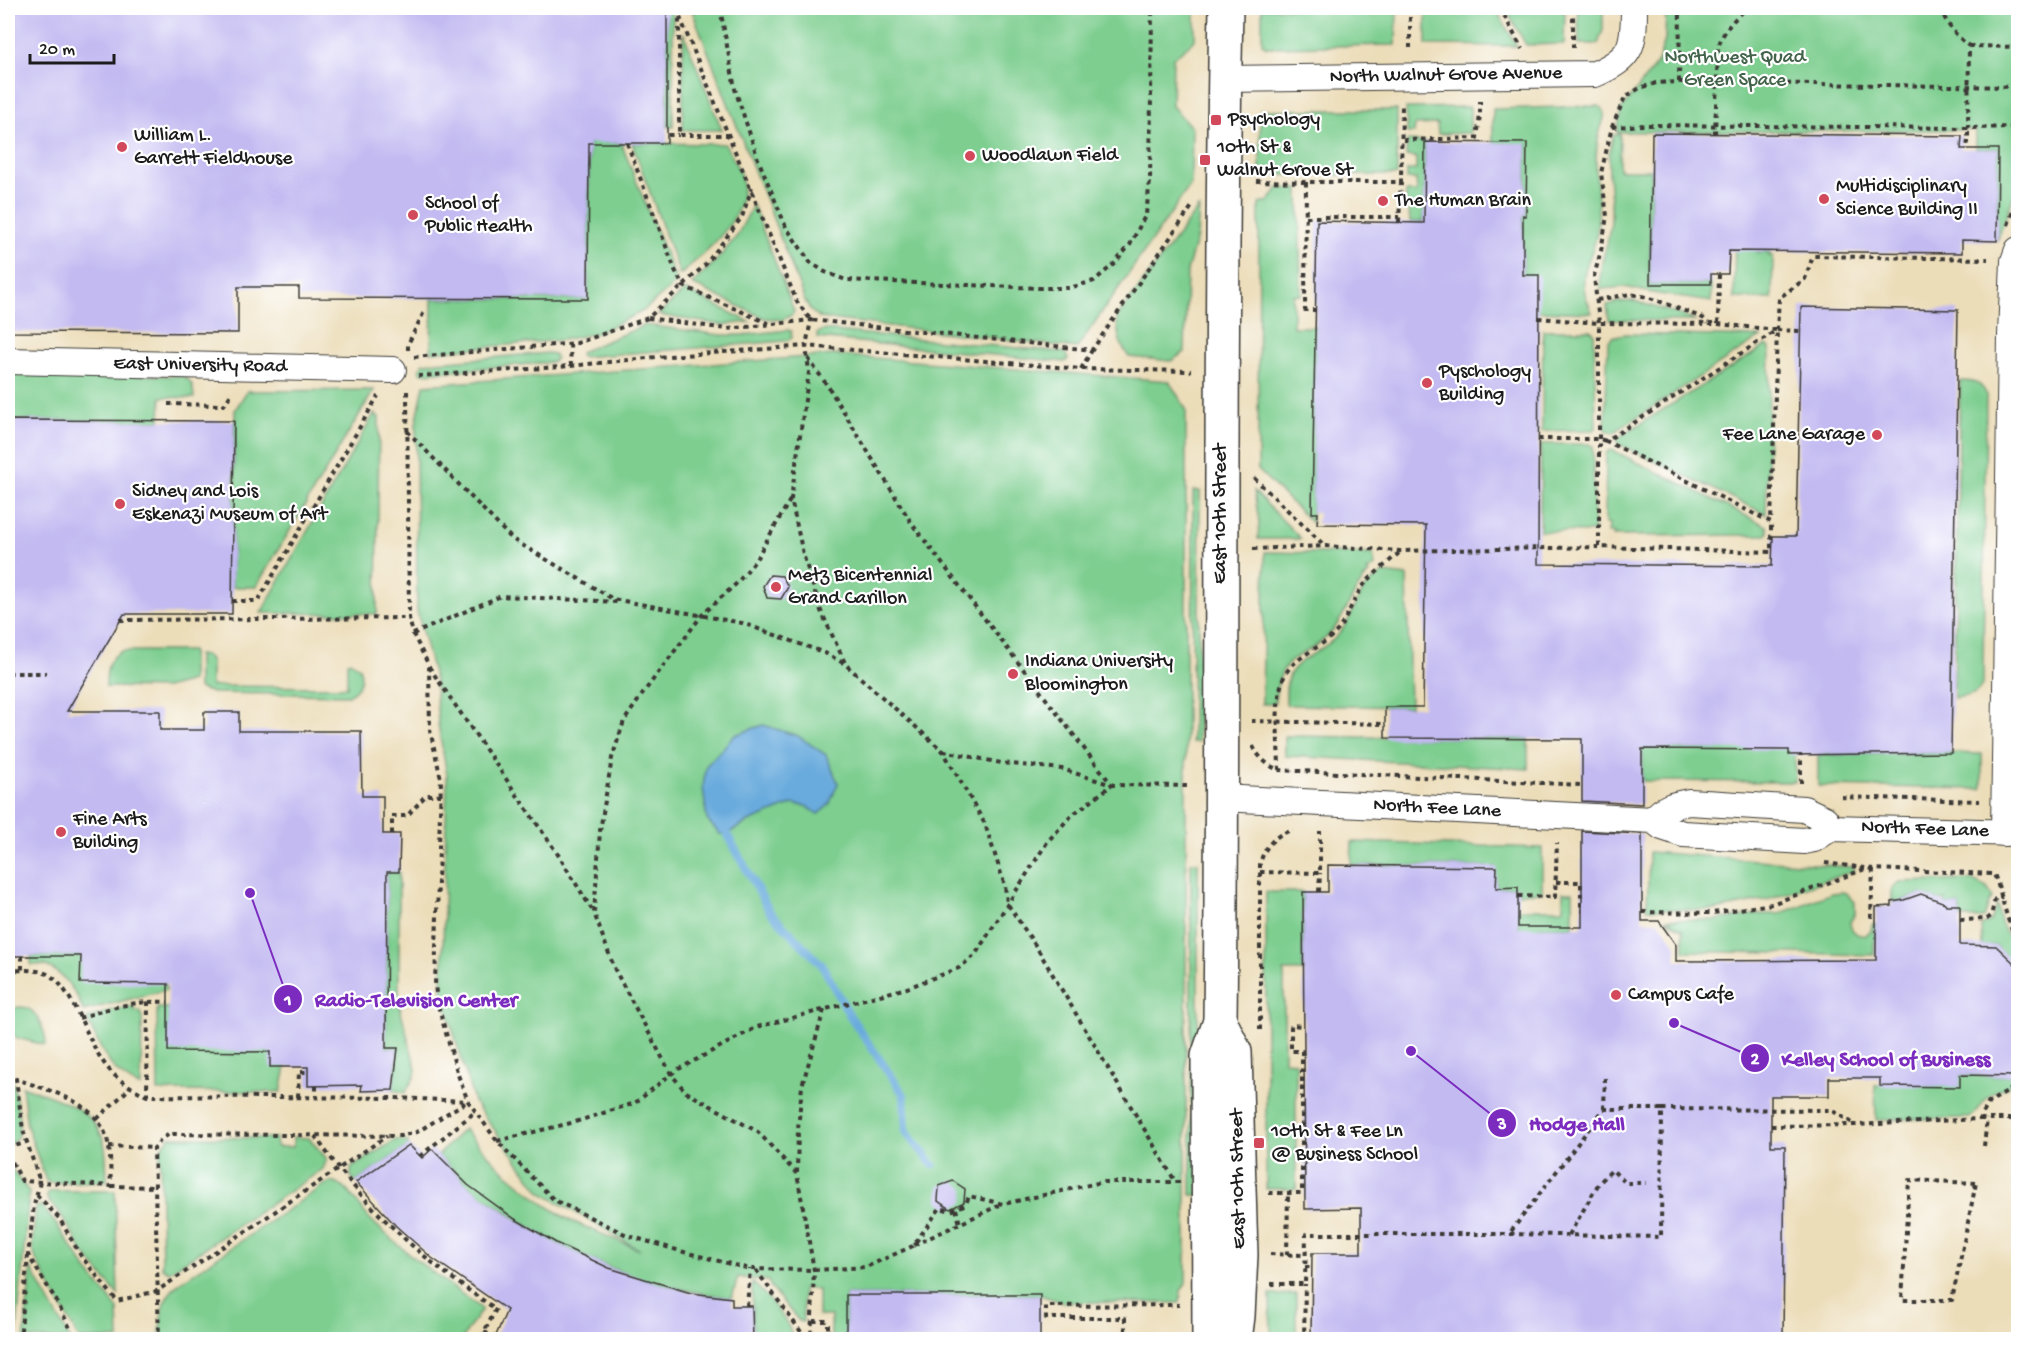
<svg xmlns="http://www.w3.org/2000/svg" width="2026" height="1347" font-family="'Gochi Hand',sans-serif">
  <style>
    .green { fill: #7dce8f; stroke: #4c7556; stroke-width: 1.5 }
    .water { fill: #69abdd; stroke: #42647c; stroke-width: 1.5 }
    .lines { fill: none; stroke-linecap: round; stroke-linejoin: round }
    .stream { stroke: #69abdd; stroke-width: 8 }
    .building { fill: #c2baf1 }
    .street-casing { stroke: #3b3934; stroke-width: 28 }
    .secondary-casing { stroke: #3b3934; stroke-width: 36 }
    .path { stroke: #3b3934; stroke-width: 4; stroke-dasharray: 4.5 4.5; stroke-linecap: butt }
    .street { stroke: #fff; stroke-width: 26 }
    .secondary { stroke: #fff; stroke-width: 33 }
    .poi-dot { fill: #d1495b; stroke: #fff; stroke-width: 2 }
    .labels { text-anchor: middle; dominant-baseline: central; stroke-width: 4.5; stroke-linejoin: round; paint-order: stroke }
    .park-label { font-size: 20px; fill: #43634a; stroke: #fff }
    .street-label { font-size: 20px; fill: #1c1c1c; stroke: #fff }
    .poi-label { font-size: 20px; fill: #1c1c1c; stroke: #fff; text-anchor: start }
    .leader { fill: none; stroke: #7b2cbf; stroke-width: 2 }
    .callout-dot { fill: #7b2cbf; stroke: #fff; stroke-width: 2 }
    .mark-label { font-size: 18px; text-anchor: middle; font-weight: bold; fill: #fff }
    .callout-label { font-size: 21px; text-anchor: middle; font-weight: bold; fill: #7b2cbf; stroke: #fff; stroke-width: 4.5; stroke-linejoin: round; paint-order: stroke }
  </style>
  <rect width="100%" height="100%" fill="#fff"/>
  <filter id="ink" filterUnits="userSpaceOnUse"><feTurbulence type="fractalNoise" baseFrequency=".0167" numOctaves="2"/><feDisplacementMap in="SourceGraphic" scale="12" xChannelSelector="R" yChannelSelector="G"/><feConvolveMatrix kernelMatrix="1 2 1 2 8 2 1 2 1" color-interpolation-filters="sRGB"/></filter>
  <filter id="wash" filterUnits="userSpaceOnUse"><feTurbulence type="fractalNoise" baseFrequency=".008" numOctaves="4" result="noise"/><feDisplacementMap in="SourceGraphic" scale="24" xChannelSelector="R" yChannelSelector="G"/><feGaussianBlur stdDeviation="1.35" result="paint"/><feColorMatrix in="noise" values="0 0 0 0 0 0 0 0 0 0 0 0 0 0 0 0 0 1.4 0 .05"/><feComposite in="paint" operator="in"/></filter>
  <g filter="url(#wash)">
    <rect width="100%" height="100%" fill="#ecddb9"/>
    <g class="green">
      <path d="M667 8H673V127H668Z"/>
      <path d="M691 8H1195V40L1173 58 1172 106 1192 128 1191 184 1077 348 820 318 811 311 805 301Z"/>
      <path d="M1262 8H1397L1396 45 1267 47 1262 44Z"/>
      <path d="M1426 8H1495L1517 46 1426 45Z"/>
      <path d="M1505 8H1565L1564 44 1526 45Z"/>
      <path d="M1578 8H1603V30L1598 44H1579Z"/>
      <path d="M1666 8H2018V185L1997 241 1998 149H1976V130L1617 132 1621 110 1658 62 1665 40Z"/>
      <path d="M683 32 722 130H683Z"/>
      <path d="M1599 106C1610 113 1601 124 1599 134 1591 169 1603 203 1596 237 1593 253 1582 269 1584 286 1584 295 1589 305 1592 313L1538 311 1523 275V215H1526L1527 144 1493 143V109Z"/>
      <path d="M1470 107V133L1438 134 1437 124 1415 125 1414 133H1407L1406 108Z"/>
      <rect x="1260" y="110" width="137" height="65"/>
      <path d="M1620 134 1619 170H1651L1650 284H1711V302L1652 293 1625 287 1601 289C1597 265 1610 243 1611 219 1613 191 1603 162 1614 135Z"/>
      <path d="M1407 141 1425 142 1424 222H1410L1409 210 1405 207 1406 192H1417L1416 179H1407V170H1416V157L1406 156Z"/>
      <path d="M589 142 621 143 677 282 643 311 597 333 562 340 431 352 432 299H588Z"/>
      <path d="M632 143 725 144C730 153 736 163 740 173 755 214 706 251 680 275Z"/>
      <path d="M1278 188 1299 189 1301 295H1293V327H1316L1312 523 1258 470 1259 204 1269 201Z"/>
      <path d="M753 205 794 311 792 315 782 320 764 318 692 284 716 261 737 236Z"/>
      <path d="M1199 207 1197 236 1187 271 1185 352 1171 361 1129 357C1119 344 1117 333 1117 317Z"/>
      <path d="M1735 230 1757 231V252H1770L1769 256H1773L1772 299 1734 298Z"/>
      <path d="M685 290 750 322 722 325 658 315Z"/>
      <path d="M1634 301 1691 318 1695 321 1609 320 1607 305 1618 302Z"/>
      <path d="M645 325 721 335H743L788 330 791 331 792 338 786 341 581 357 580 353 585 350Z"/>
      <path d="M823 330 1063 352 1066 354 1068 359 1065 362 817 338V334Z"/>
      <path d="M1543 330H1590L1594 333 1596 428 1593 430 1542 431Z"/>
      <path d="M1624 334 1761 337 1613 433 1605 429 1608 342 1612 337Z"/>
      <path d="M1767 345 1770 348 1766 514 1618 444 1617 441 1619 437Z"/>
      <path d="M548 353 554 354 556 358 553 362 427 373H422L419 370 423 363Z"/>
      <path d="M834 355 1169 381 1186 409V1283L1181 1291 1180 1303 1062 1302 1040 1295H846V1339H831V1316H818V1290L803 1288V1322L799 1321 772 1289 768 1281 738 1277 732 1298C647 1287 571 1259 501 1208 490 1201 477 1193 467 1184 457 1175 448 1165 438 1155L464 1129 499 1167 544 1204 569 1220 640 1250 540 1192 474 1102 442 993 447 775 438 724 435 681 417 611 416 424 424 385Z"/>
      <path d="M8 373 182 376C193 381 193 386 194 398L161 397 160 421 8 420Z"/>
      <path d="M1960 381C1972 381 1981 381 1986 394L1983 682C1978 696 1968 696 1954 698Z"/>
      <path d="M374 390 256 587H232L235 410 247 391Z"/>
      <path d="M374 414 379 417 377 614 261 613Z"/>
      <path d="M1541 444H1589L1593 446 1594 532 1540 531Z"/>
      <path d="M1612 450 1767 526 1768 533 1766 535 1613 536 1614 533H1608L1609 524H1605L1606 455 1608 451Z"/>
      <path d="M1193 491H1200L1198 742H1192Z"/>
      <path d="M1254 491 1301 539H1258L1259 522Z"/>
      <path d="M1265 552 1373 554 1375 566 1367 571 1369 573C1353 590 1348 611 1334 629 1307 663 1278 647 1275 704H1262Z"/>
      <path d="M1383 573 1407 576 1410 707 1286 705C1286 695 1285 683 1290 674 1301 656 1324 651 1337 636 1351 622 1355 602 1365 588 1370 582 1377 578 1383 573Z"/>
      <path d="M122 651H192V681L166 688 106 687C106 672 106 659 122 651Z"/>
      <path d="M198 655 207 656 211 661V686L347 687V662L350 661 359 667C364 680 360 688 348 695L212 693 198 688Z"/>
      <path d="M1285 736 1528 739V769L1285 756Z"/>
      <path d="M1790 744 1795 755V782L1642 781V747C1692 751 1740 748 1790 744Z"/>
      <path d="M1951 753 1982 754V789L1818 786V755Z"/>
      <path d="M1352 842 1542 848V892L1518 893V887L1496 888V867L1351 865Z"/>
      <path d="M1649 852 1853 867 1854 869V871L1770 899 1715 910 1647 909Z"/>
      <rect x="1191" y="862" width="7" height="333"/>
      <path d="M387 872H399V1004L416 1069 415 1076 405 1093 393 1090 398 1048H386Z"/>
      <path d="M1971 880 1987 888 1993 898 1989 903 1984 918H1960V905H1946L1945 900 1939 901 1921 894 1904 900 1892 902V888L1899 882Z"/>
      <path d="M1266 892H1303V971H1284V1061L1296 1062V1189H1266Z"/>
      <path d="M1563 892H1573V927H1540L1529 932 1518 948V909H1563Z"/>
      <path d="M1842 892 1846 893 1855 902V914L1850 922C1851 931 1857 937 1866 935L1871 931 1872 924H1875L1874 955 1684 951 1683 930 1665 919 1715 920 1758 914H1779L1832 893Z"/>
      <path d="M1997 904 2001 923 2018 956V1076C2009 1090 2000 1086 1989 1096 1981 1103 1979 1113 1969 1118L1876 1120 1875 1086 1960 1075 2015 1076 2005 955 1996 946H1982L1981 926 1990 922Z"/>
      <path d="M31 956H81L165 984 166 990 83 1011C78 994 63 972 46 966 41 964 36 965 31 965Z"/>
      <path d="M134 1006V1011H140L142 1017 141 1087C107 1072 102 1050 87 1019L109 1011Z"/>
      <path d="M18 1007C24 1007 28 1007 33 1012 39 1018 48 1037 45 1045L17 1038 9 1031 8 1017 13 1009Z"/>
      <path d="M157 1008H168L270 1052 286 1067 281 1092 158 1091Z"/>
      <path d="M8 1081 13 1082C15 1096 22 1122 18 1135 16 1141 12 1143 8 1145Z"/>
      <path d="M22 1086C53 1098 94 1106 104 1143 107 1155 106 1169 107 1181L50 1183 46 1181 27 1126Z"/>
      <path d="M170 1137 276 1138 277 1147H293V1137L309 1138 327 1159 323 1169 169 1272 162 1268 160 1149Z"/>
      <path d="M395 1140H403L408 1142 409 1145 356 1182 351 1177V1168Z"/>
      <path d="M8 1164 29 1192 16 1340 8 1339Z"/>
      <path d="M331 1182C348 1184 359 1207 370 1219 404 1253 443 1280 482 1309L462 1339H160C161 1314 159 1302 179 1283L324 1185Z"/>
      <path d="M53 1191H115L118 1295 83 1252 68 1226 58 1210 49 1202 47 1198V1193Z"/>
      <path d="M41 1205 56 1224 90 1274 118 1309 119 1339H79L36 1260 32 1246 36 1208Z"/>
      <path d="M31 1268 70 1339H24Z"/>
      <path d="M752 1282C768 1297 787 1318 794 1339H753Z"/>
      <path d="M1296 1294V1339H1271L1270 1295Z"/>
    </g>
    <path class="water" d="M763 725 798 736 826 755 838 783 829 805 818 814 806 806 793 804 746 823 727 834H720L707 820 703 787 706 766 735 735Z"/>
    <g class="lines">
      <path class="stream" d="M727 834 770 912 822 965 850 1016 904 1095 906 1132 933 1165"/>
    </g>
    <g id="blocks">
      <g class="building">
        <path d="M8 8H667V143H589L588 299 299 298V287H238V333L8 332Z"/>
        <path d="M1652 133 1962 136 1961 149H1998L1997 241 1962 240V253L1729 251 1728 274H1711V284H1650Z"/>
        <path d="M1425 142 1527 143 1526 216 1523 215V275H1539L1538 564 1772 566 1773 536H1796L1801 307 1958 310 1951 753 1789 755V750L1642 749V804L1582 801V739L1385 738V707H1423L1426 525 1317 524 1318 513H1312L1317 221 1424 223Z"/>
        <path d="M8 420 234 421 232 614H124L67 711H160V730H204V712H239V731H361L362 796H383V834H400L399 872H387L386 1048H398L393 1090 361 1091 362 1085 308 1086V1067H270V1052L168 1051V984L80 983 81 956H8Z"/>
        <path d="M770 575 782 576 788 587 781 599 767 598 763 586Z"/>
        <path d="M1582 831 1642 834V921H1659L1676 945V961L1876 960V907L1892 906V902L1904 900 1921 894 1945 903 1946 905H1960V945L1996 946 2016 965 2015 1076 1960 1075V1087L1880 1086V1078H1829V1096H1771V1146H1785L1783 1340H1311L1312 1253H1361V1208L1305 1209 1303 892H1328V865L1497 867 1496 888 1518 887V927H1582Z"/>
        <path d="M409 1145 422 1158 432 1149 468 1185 515 1219 558 1244 609 1268 691 1293 732 1298V1306H752L753 1340H494L507 1310 432 1258 396 1226 356 1182Z"/>
        <path d="M953 1181 965 1189 964 1202 950 1209 938 1201 939 1186Z"/>
        <rect x="846" y="1295" width="194" height="45"/>
      </g>
    </g>
  </g>
  <g filter="url(#ink)">
    <use href="#blocks" fill-opacity="0" stroke="#3b3934" stroke-width="1.5"/>
    <g class="lines">
      <g class="street-casing">
        <g id="street">
          <path d="M1224 79 1595 74C1632 58 1634 47 1634 8"/>
          <path d="M8 361 393 370"/>
          <path d="M1222 798 1653 820 1662 827 1683 834 1804 841 1814 839 1831 828 2018 833"/>
          <path d="M1653 820C1663 807 1673 805 1689 802L1804 809 1825 819 1831 828"/>
          <path d="M2004 833 2011 335 2014 261 2018 250"/>
        </g>
      </g>
      <g class="secondary-casing">
        <g id="secondary">
          <path d="M1220 1021 1235 1052 1241 1255 1238 1316 1235 1340"/>
          <path d="M1209 1340 1208 1056 1220 1021C1224 683 1219 345 1226 8"/>
        </g>
      </g>
      <g class="path">
        <path d="M679 8V15L797 302 811 320 1092 350 1193 205"/>
        <path d="M720 8 735 89 758 159 786 227 810 262 825 272 846 280 1040 288H1069L1094 281 1114 264 1130 245 1146 214 1150 181 1152 8"/>
        <path d="M1410 8V48"/>
        <path d="M1500 8 1522 49"/>
        <path d="M1941 8C1945 23 1956 36 1969 46L1968 128 2018 127"/>
        <path d="M679 19V135H730"/>
        <path d="M1969 46 2018 47"/>
        <path d="M1573 48V8"/>
        <path d="M1679 82 1680 8"/>
        <path d="M1612 127 1645 125 1968 128V143L1962 142"/>
        <path d="M1715 134 1718 48C1723 30 1733 20 1747 8"/>
        <path d="M668 135H679"/>
        <path d="M1403 140 1477 138 1480 115V101"/>
        <path d="M627 143 675 270 683 286 770 324"/>
        <path d="M1256 181 1306 182H1401L1402 102"/>
        <path d="M1306 182 1305 310H1316"/>
        <path d="M1306 217H1399"/>
        <path d="M1399 222 1401 182"/>
        <path d="M2008 225 2018 197"/>
        <path d="M1597 300 1630 294 1648 297 1703 318 1708 323"/>
        <path d="M648 318 727 329 811 320 806 346 809 372 791 499 803 554 821 611 846 665 943 751 985 824 1005 886 1007 903 1037 948 1175 1181"/>
        <path d="M1538 318 1599 323 1718 324 1777 330 1771 522 1606 441 1777 330 1800 331"/>
        <path d="M1718 324 1719 274"/>
        <path d="M1777 330 1779 298 1805 279 1813 256 1988 259"/>
        <path d="M570 344 571 366"/>
        <path d="M408 350V344L424 312"/>
        <path d="M414 357 577 343 648 318 706 264 742 217 752 187"/>
        <path d="M808 358 829 388 912 524 1112 785 1062 769 1001 763 944 751"/>
        <path d="M1081 369 1092 350"/>
        <path d="M418 376 560 367 657 357 806 346 1081 369 1191 371"/>
        <path d="M407 391 409 618 413 634 429 666 430 730 441 779 435 984 437 1002 458 1075 468 1101 497 1141 554 1200 629 1236 684 1252 750 1269 814 1270 866 1267 913 1246 940 1208 951 1211 966 1204 969 1196 1003 1204 1102 1182H1180"/>
        <path d="M168 404 224 405 232 393"/>
        <path d="M407 431 512 539 613 599 742 623 825 653 845 664"/>
        <path d="M1538 439H1600L1606 441"/>
        <path d="M1254 478 1325 546"/>
        <path d="M790 500 755 561 737 583 702 615 649 685 624 721 612 758 600 831 594 913 615 970 671 1074 686 1092 758 1132 797 1174 814 1270 811 1340"/>
        <path d="M1599 547V323L1594 276 1601 251 1607 216 1601 173 1612 127 1625 97 1640 88 1656 83 1679 82 2018 87"/>
        <path d="M1253 549 1325 546 1400 551 1599 547 1771 552V522"/>
        <path d="M232 601H258L378 396"/>
        <path d="M120 620 409 618"/>
        <path d="M413 634 501 596 618 602"/>
        <path d="M429 667 559 856 594 913"/>
        <path d="M8 673H47"/>
        <path d="M1251 721 1385 724"/>
        <path d="M1253 746C1258 757 1268 766 1279 770L1582 785"/>
        <path d="M1279 770C1279 744 1272 691 1288 670 1302 653 1324 646 1338 630 1348 617 1353 599 1363 586 1373 574 1388 563 1400 552"/>
        <path d="M1801 783V755"/>
        <path d="M1841 797 1980 801"/>
        <path d="M392 834V816H407L426 795H441"/>
        <path d="M1825 863 1873 869 1994 874C2003 897 2006 921 2018 943"/>
        <path d="M1873 869 1871 916H1876"/>
        <path d="M1260 872 1320 873V831"/>
        <path d="M1556 882H1581V911H1582"/>
        <path d="M1319 892 1320 873"/>
        <path d="M1518 896 1555 897 1557 843"/>
        <path d="M1642 912 1713 913 1772 904 1865 869"/>
        <path d="M1960 920 1987 919 1991 916 1995 899 2002 897"/>
        <path d="M22 956V970"/>
        <path d="M8 971C21 970 41 968 52 977 74 992 88 1044 107 1067 118 1081 132 1088 147 1096L395 1098 468 1101"/>
        <path d="M79 1018C109 1008 137 1000 168 1002"/>
        <path d="M1260 1030V864C1264 847 1275 834 1293 830"/>
        <path d="M8 1075 16 1079"/>
        <path d="M316 1086V1097"/>
        <path d="M147 1096 148 1001"/>
        <path d="M298 1097 299 1072H308"/>
        <path d="M1604 1109 1605 1078"/>
        <path d="M1662 1109 1831 1110 1856 1125"/>
        <path d="M97 1119 131 1087"/>
        <path d="M1980 1119H2018V1114"/>
        <path d="M1771 1126 1856 1125 1980 1119 1989 1102 2009 1091 2018 1082"/>
        <path d="M315 1136C365 1208 423 1261 496 1309L480 1340"/>
        <path d="M497 1141 575 1122 635 1103 675 1071 757 1027 907 988 959 968 975 955 1048 841 1072 815 1112 785 1190 786"/>
        <path d="M109 1146 154 1148"/>
        <path d="M1984 1146 1987 1119"/>
        <path d="M8 1149 26 1142"/>
        <path d="M8 1154 22 1181 111 1186C110 1173 111 1160 109 1148 103 1102 52 1092 16 1079L23 1130 40 1182 34 1205 28 1255 56 1300 76 1340"/>
        <path d="M420 1156 475 1112"/>
        <path d="M797 1173 798 1129 802 1086 824 1010"/>
        <path d="M1976 1183 1909 1180 1902 1300H1952L1976 1183 1977 1180"/>
        <path d="M111 1186 155 1187"/>
        <path d="M1269 1193H1302V1051H1291V1025L1303 1026"/>
        <path d="M37 1195 59 1218 81 1256 117 1301 157 1291 387 1136"/>
        <path d="M956 1209 960 1224"/>
        <path d="M1569 1235 1599 1183 1612 1170 1626 1183H1646"/>
        <path d="M914 1245 1002 1204"/>
        <path d="M1270 1254 1305 1255"/>
        <path d="M1287 1255 1288 1193"/>
        <path d="M1305 1267H1312"/>
        <path d="M756 1270 807 1340"/>
        <path d="M1271 1284H1305L1306 1234H1509L1661 1237 1662 1109H1604L1509 1234"/>
        <path d="M747 1306 750 1269"/>
        <path d="M813 1321H828V1340"/>
        <path d="M484 1332 495 1337"/>
        <path d="M20 1340 28 1255"/>
        <path d="M159 1340 154 1148 160 1141 169 1134 400 1136 417 1132 466 1102"/>
        <path d="M1125 1340V1318H1046V1306L1179 1305"/>
        <path d="M1304 1340 1305 1284"/>
      </g>
      <use href="#street" class="street"/>
      <use href="#secondary" class="secondary"/>
    </g>
  </g>
  <g class="poi-dot">
    <rect x="1210" y="114" width="12" height="12" rx="3"/>
    <circle cx="122" cy="147" r="6"/>
    <circle cx="970" cy="156" r="6"/>
    <rect x="1199" y="154" width="12" height="12" rx="3"/>
    <circle cx="1824" cy="199" r="6"/>
    <circle cx="1383" cy="201" r="6"/>
    <circle cx="413" cy="215" r="6"/>
    <circle cx="1427" cy="383" r="6"/>
    <circle cx="1877" cy="435" r="6"/>
    <circle cx="120" cy="504" r="6"/>
    <circle cx="776" cy="587" r="6"/>
    <circle cx="1013" cy="674" r="6"/>
    <circle cx="61" cy="832" r="6"/>
    <circle cx="1616" cy="995" r="6"/>
    <rect x="1253" y="1137" width="12" height="12" rx="3"/>
  </g>
  <g class="labels">
    <g class="park-label">
      <text x="1735" y="58">Northwest Quad<tspan x="1735" dy="23">Green Space</tspan></text>
    </g>
    <g class="street-label">
      <text transform="translate(1446 76) rotate(-1)">North Walnut Grove Avenue</text>
      <text transform="translate(200 366) rotate(1)">East University Road</text>
      <text transform="translate(1221 514) rotate(-90)">East 10th Street</text>
      <text transform="translate(1437 809) rotate(3)">North Fee Lane</text>
      <text transform="translate(1925 830) rotate(2)">North Fee Lane</text>
      <text transform="translate(1239 1179) rotate(-91)">East 10th Street</text>
    </g>
    <g class="poi-label">
      <text x="1228" y="120">Psychology</text>
      <text x="134" y="136">William L.<tspan x="134" dy="23">Garrett Fieldhouse</tspan></text>
      <text x="1217" y="148">10th St &amp;<tspan x="1217" dy="23">Walnut Grove St</tspan></text>
      <text x="982" y="156">Woodlawn Field</text>
      <text x="1836" y="187">Multidisciplinary<tspan x="1836" dy="23">Science Building II</tspan></text>
      <text x="1395" y="201">The Human Brain</text>
      <text x="425" y="204">School of<tspan x="425" dy="23">Public Health</tspan></text>
      <text x="1439" y="372">Pyschology<tspan x="1439" dy="23">Building</tspan></text>
      <text x="1865" y="435" text-anchor="end">Fee Lane Garage</text>
      <text x="132" y="492">Sidney and Lois<tspan x="132" dy="23">Eskenazi Museum of Art</tspan></text>
      <text x="788" y="576">Metz Bicentennial<tspan x="788" dy="23">Grand Carillon</tspan></text>
      <text x="1025" y="662">Indiana University<tspan x="1025" dy="23">Bloomington</tspan></text>
      <text x="73" y="820">Fine Arts<tspan x="73" dy="23">Building</tspan></text>
      <text x="1628" y="995">Campus Cafe</text>
      <text x="1271" y="1132">10th St &amp; Fee Ln<tspan x="1271" dy="23">@ Business School</tspan></text>
    </g>
  </g>
  <path class="leader" d="M250 893L288 999M1674 1023L1755 1058M1411 1051L1502 1123"/>
  <g class="callout-dot">
    <circle cx="250" cy="893" r="6"/>
    <circle cx="1674" cy="1023" r="6"/>
    <circle cx="1411" cy="1051" r="6"/>
    <circle cx="288" cy="999" r="15"/>
    <circle cx="1755" cy="1058" r="15"/>
    <circle cx="1502" cy="1123" r="15"/>
  </g>
  <g class="mark-label">
    <text x="288" y="1005">1</text>
    <text x="1755" y="1064">2</text>
    <text x="1502" y="1129">3</text>
  </g>
  <g class="callout-label">
    <text x="416" y="1006">Radio-Television Center</text>
    <text x="1886" y="1065">Kelley School of Business</text>
    <text x="1577" y="1130">Hodge Hall</text>
  </g>
  <rect width="2026" height="1347" fill="none" stroke="#fff" stroke-width="30"/>
  <path d="M30 54v9h84v-9" fill="none" stroke="#1c1c1c" stroke-width="3"/>
  <text x="39" y="54" font-size="18" fill="#1c1c1c" stroke="#ffffff" stroke-width="4.5" paint-order="stroke">20 m</text>
</svg>
